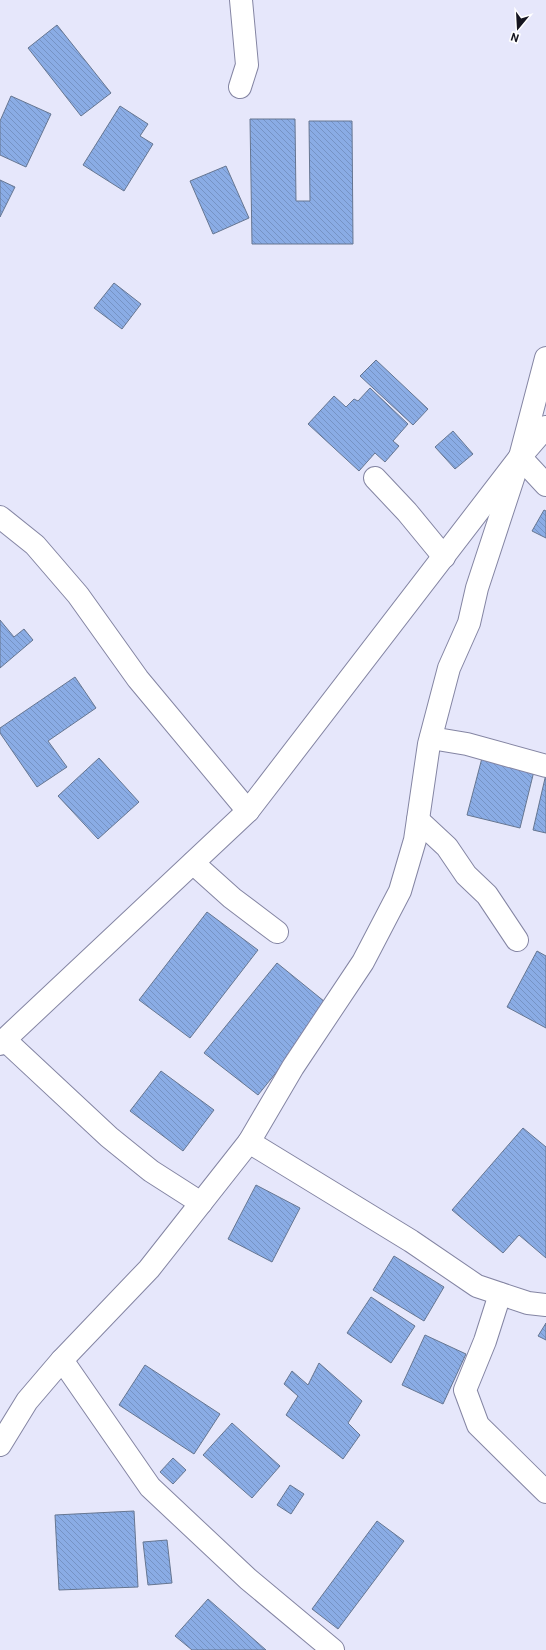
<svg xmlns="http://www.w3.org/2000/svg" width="546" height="1650" font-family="Roboto,sans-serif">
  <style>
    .building { fill: url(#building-back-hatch); stroke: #667691 }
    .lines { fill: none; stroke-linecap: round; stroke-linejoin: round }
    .minor-casing { stroke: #8485a3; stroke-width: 24 }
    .minor { stroke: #fff; stroke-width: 22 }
  </style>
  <defs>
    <pattern id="building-back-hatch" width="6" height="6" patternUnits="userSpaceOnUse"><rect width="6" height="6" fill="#8aace5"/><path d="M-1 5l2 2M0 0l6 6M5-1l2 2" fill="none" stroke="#7693c4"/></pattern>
  </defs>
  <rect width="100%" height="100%" fill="#e6e7fb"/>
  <g class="building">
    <path d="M57 25 111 93 81 116 28 48Z"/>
    <path d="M11 96 51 114 26 167 0 155V121Z"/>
    <path d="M120 106 148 124 140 136 153 144 124 191 83 165Z"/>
    <path d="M250 119H295L296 201H310L309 121H352L353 244H252Z"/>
    <path d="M226 166 249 218 213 234 190 181Z"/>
    <path d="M0 180 15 187 0 217Z"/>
    <path d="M114 283 141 304 122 329 94 308Z"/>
    <path d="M376 360 428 409 413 425 360 376Z"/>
    <path d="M370 388 408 424 393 441 399 446 385 462 375 453 359 471 308 424 334 396 346 407 354 399 358 401Z"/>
    <path d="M453 431 473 454 455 469 435 447Z"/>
    <path d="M544 510 546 511V538L532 531Z"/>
    <path d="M0 620 14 637 24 629 33 640 0 668Z"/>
    <path d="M75 677 96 708 48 741 67 767 37 787 0 733V728Z"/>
    <path d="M99 758 139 802 98 839 58 796Z"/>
    <path d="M482 758 534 771 520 828 467 815Z"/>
    <path d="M546 774V833L533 830Z"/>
    <path d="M207 912 258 950 190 1038 139 1000Z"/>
    <path d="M537 951 546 956V1028L507 1007Z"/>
    <path d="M277 963 330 1006 258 1095 204 1053Z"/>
    <path d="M161 1071 214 1110 183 1151 130 1111Z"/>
    <path d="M523 1128 546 1147V1258L519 1235 503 1253 452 1210Z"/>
    <path d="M256 1185 300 1208 272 1262 228 1239Z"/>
    <path d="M394 1256 444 1287 424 1321 373 1290Z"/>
    <path d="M371 1297 415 1326 391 1363 347 1333Z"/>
    <path d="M546 1323V1340L538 1336Z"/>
    <path d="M425 1335 466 1354 443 1404 402 1385Z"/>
    <path d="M319 1363 362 1401 348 1423 360 1435 343 1459 286 1415 298 1396 284 1384 292 1371 308 1385Z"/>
    <path d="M145 1365 220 1414 194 1454 119 1405Z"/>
    <path d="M232 1423 280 1466 252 1498 203 1455Z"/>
    <path d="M173 1458 186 1470 173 1484 160 1472Z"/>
    <path d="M290 1485 304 1494 291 1514 277 1505Z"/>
    <path d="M134 1511 138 1587 59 1590 55 1515Z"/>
    <path d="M377 1521 404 1541 338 1629 312 1609Z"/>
    <path d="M167 1540 172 1583 148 1585 143 1542Z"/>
    <path d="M208 1599 266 1650H192L175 1636Z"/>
  </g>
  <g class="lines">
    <g class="minor-casing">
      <g id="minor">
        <path d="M240 87 247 65 241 0"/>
        <path d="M520 457 546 485"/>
        <path d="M375 478 407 512 444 557"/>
        <path d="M0 517 35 545 78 595 138 679 248 811"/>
        <path d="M431 738 467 744 546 766"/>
        <path d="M418 820 447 847 466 875 487 895 517 940"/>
        <path d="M193 863 232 898 277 932"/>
        <path d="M5 1040 109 1137 151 1171 201 1203"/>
        <path d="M0 1044 248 811 520 457 546 427"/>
        <path d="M249 1142 411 1241 477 1286 528 1303 546 1305"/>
        <path d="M500 1294 485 1341 465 1390 478 1425 546 1492"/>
        <path d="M62 1360 150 1487 248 1579 333 1650"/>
        <path d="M0 1445 27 1401 62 1360 149 1269 249 1142 293 1067 363 962 400 891 415 840 429 744 449 668 469 623 477 588 520 457 546 358"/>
      </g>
    </g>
    <use href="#minor" class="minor"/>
  </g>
  <g transform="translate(518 28) rotate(198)" stroke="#ffffff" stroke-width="3" paint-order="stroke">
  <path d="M0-3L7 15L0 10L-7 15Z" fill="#151520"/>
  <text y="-6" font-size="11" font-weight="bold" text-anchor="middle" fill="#151520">N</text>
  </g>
</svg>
